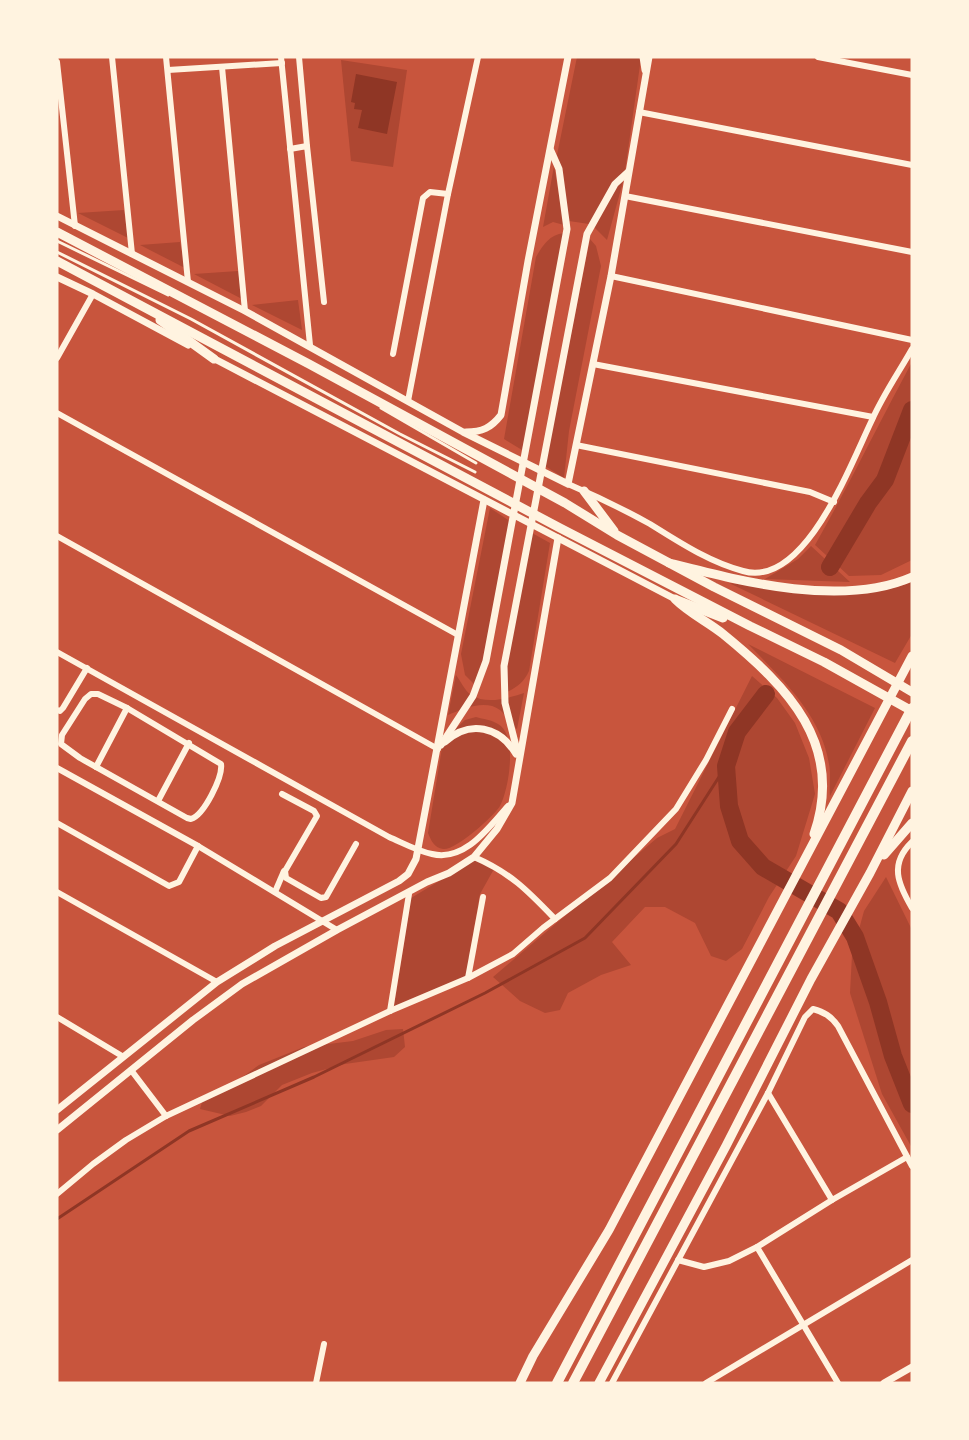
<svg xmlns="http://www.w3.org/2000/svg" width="969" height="1440" font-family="'Exo 2',sans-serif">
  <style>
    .green { fill: #ae4732 }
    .water { fill: #8f3625 }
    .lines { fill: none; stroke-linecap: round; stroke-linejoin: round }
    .stream { stroke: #8f3625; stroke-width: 3 }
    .river { stroke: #8f3625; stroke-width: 18 }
    .service { stroke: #fff3e0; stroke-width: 3 }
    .minor { stroke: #fff3e0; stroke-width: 6 }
    .tertiary { stroke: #fff3e0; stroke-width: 7 }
    .primary { stroke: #fff3e0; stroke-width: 9 }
    .trunk { stroke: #fff3e0; stroke-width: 9 }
    .motorway { stroke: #fff3e0; stroke-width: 10 }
  </style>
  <rect width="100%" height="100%" fill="#c8553d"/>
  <g class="green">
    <path d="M577 57 641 58 625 171 589 224 569 221 562 169 557 155Z"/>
    <path d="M341 60 407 70 393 167 351 161Z"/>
    <path d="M554 166 564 225 553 222 543 227Z"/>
    <path d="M624 178 607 240 594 227 618 185Z"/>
    <path d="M124 210 128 238 78 213Z"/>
    <path d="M564 233 526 432 522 450 504 439 536 257C543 245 549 235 564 233Z"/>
    <path d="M590 239 596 246 601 266 569 431 564 478 545 466Z"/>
    <path d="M180 242 185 268 140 245Z"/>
    <path d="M238 271 242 299 194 274Z"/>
    <path d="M298 300 302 330 252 305Z"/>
    <path d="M912 362V560L881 575 849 576 815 545C849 485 879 423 912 362Z"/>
    <path d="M490 508 511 522 485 661 475 685 465 675 461 654Z"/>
    <path d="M532 533 550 543 529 671C524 682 517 687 507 692L506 665Z"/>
    <path d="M811 546 850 582 765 579 798 559Z"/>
    <path d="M912 582V634L895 663 729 583C785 589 859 603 912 582Z"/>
    <path d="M748 644 875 708 830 796C829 786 831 774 829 764 821 714 781 678 748 644Z"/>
    <path d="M456 675C460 680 465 691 471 695 487 705 508 698 524 693L517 729C511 724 507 716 500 710 485 699 463 709 448 715Z"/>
    <path d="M752 676 777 698 795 723 809 758 815 794 796 856 769 897 742 949 726 961 711 956 695 923 665 907H645L612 942 631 965 601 975 568 993 560 1010 545 1013 520 1001 493 977 657 838 675 829Z"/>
    <path d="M476 717C483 719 492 720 498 724 518 735 509 789 500 806 493 817 455 851 443 849 434 848 431 840 428 833L442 748 449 735 465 720Z"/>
    <path d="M476 859 494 869 480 894 466 977 394 1007 411 898Z"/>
    <path d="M886 877 912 930V1148L882 1094 850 993 852 955 864 911Z"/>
    <path d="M403 1029 405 1047 394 1057 345 1064 312 1073 282 1085 261 1106 246 1112 230 1116 200 1109 204 1095 234 1083 259 1065 304 1047 353 1041 386 1030Z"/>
  </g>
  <path class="water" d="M356 74 397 82 387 134 358 128 362 110 354 109 355 103 351 102Z"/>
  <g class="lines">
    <path class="stream" d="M57 1219 189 1131 314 1077 485 993 585 938 676 844 726 766"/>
    <g class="river">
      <path d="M830 567 868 503 885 480 912 410"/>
      <path d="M766 694 737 732 726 766 729 806 740 841 763 867 839 911 855 937 878 1002 893 1056 912 1104"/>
    </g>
    <g class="service">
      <path d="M57 241 168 295"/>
      <path d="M57 252 191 319 400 434 475 472"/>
      <path d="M381 408 476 463"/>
    </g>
    <g class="minor">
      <path d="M112 57 132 254"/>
      <path d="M166 57 188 282"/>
      <path d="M281 57 310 345"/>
      <path d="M299 57 307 146"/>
      <path d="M818 57 912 75"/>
      <path d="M57 62 75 226"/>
      <path d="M222 67 245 311"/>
      <path d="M168 70 282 63"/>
      <path d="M639 112 912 165"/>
      <path d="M290 149 307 146 324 302"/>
      <path d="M625 196 912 252"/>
      <path d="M611 276 912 340"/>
      <path d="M393 354 423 198 430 192 448 194"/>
      <path d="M57 358 93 294"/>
      <path d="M593 364 873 417"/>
      <path d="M408 401 448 194 478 57"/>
      <path d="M57 413 458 635"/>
      <path d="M576 445 810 492 834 502"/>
      <path d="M568 484C596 496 623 509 650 524 679 542 709 562 743 571 805 589 851 463 872 420 883 395 899 372 912 349"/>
      <path d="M57 536 438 749"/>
      <path d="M57 652 389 837C403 843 417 851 432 854 465 862 489 827 508 806"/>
      <path d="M91 694H98L127 708 221 764C223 777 204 815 191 819L187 818 80 758 61 744 62 735 85 699Z"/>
      <path d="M57 710 60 711 63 708 87 668"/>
      <path d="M96 767 127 708"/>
      <path d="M57 768 198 846 337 930"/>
      <path d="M282 794 314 811 317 816 285 871 286 878 321 898 326 897 356 844"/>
      <path d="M158 801 189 743"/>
      <path d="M57 823 169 886 179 882 198 846"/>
      <path d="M912 842C889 864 898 884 912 908"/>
      <path d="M474 857C511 873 528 891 555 919"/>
      <path d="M57 892 217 982"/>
      <path d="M275 892 284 871"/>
      <path d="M468 978 483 897"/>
      <path d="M390 1011 409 894"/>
      <path d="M57 1017 122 1056"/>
      <path d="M131 1070 166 1116"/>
      <path d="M768 1093 832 1200"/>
      <path d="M57 1194 93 1164 126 1140 166 1116 390 1011 468 978 513 954 543 928 610 878 676 809 706 760 732 709"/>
      <path d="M757 1247 838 1383"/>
      <path d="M678 1260 704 1267 729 1261 757 1247 832 1200 907 1157"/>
      <path d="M316 1383 324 1344"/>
      <path d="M612 1383 768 1093 805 1017 813 1009C824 1012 831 1016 838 1026L912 1166"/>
      <path d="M706 1383 912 1260"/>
    </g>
    <g class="tertiary">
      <path d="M643 57 645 70"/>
      <path d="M57 216 245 311 463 432 568 484 611 276 649 57"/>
      <path d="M57 277 93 294 188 345"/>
      <path d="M211 357 675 599"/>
      <path d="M466 432C482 432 491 428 501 415L528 261 568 57"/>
      <path d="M445 742C470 719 500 727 516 754"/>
      <path d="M441 745 473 696 486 661 567 229 559 169 551 151"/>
      <path d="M518 754 505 703 504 666 587 234 615 184 628 172"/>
      <path d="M57 1110 217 982 275 946 399 881 408 874 416 859 484 500"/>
      <path d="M57 1130 193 1020 242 984 337 930 427 882 449 873 474 857 497 829 512 803 558 538"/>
      <path d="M884 1383 912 1367"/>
    </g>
    <g class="primary">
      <path d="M57 232 309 364 565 503 617 535 714 587 841 650 912 692"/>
      <path d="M57 261 560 528 750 626 824 662 912 711"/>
      <path d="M160 320 214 359"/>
      <path d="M584 491 614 531"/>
      <path d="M677 600 723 618"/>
    </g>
    <g class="trunk">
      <path d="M669 563C740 581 842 608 912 577"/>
      <path d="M675 599C689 613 708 622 723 634 788 687 845 745 814 834"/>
      <path d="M884 855 912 823"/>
      <path d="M520 1383 533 1356 609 1230 912 656"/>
      <path d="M599 1383 726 1146 811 979 870 873 912 791"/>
    </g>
    <g class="motorway">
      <path d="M557 1383 912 708"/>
      <path d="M573 1383 912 741"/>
    </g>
  </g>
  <rect width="969" height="1440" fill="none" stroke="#fff3e0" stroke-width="117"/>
</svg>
